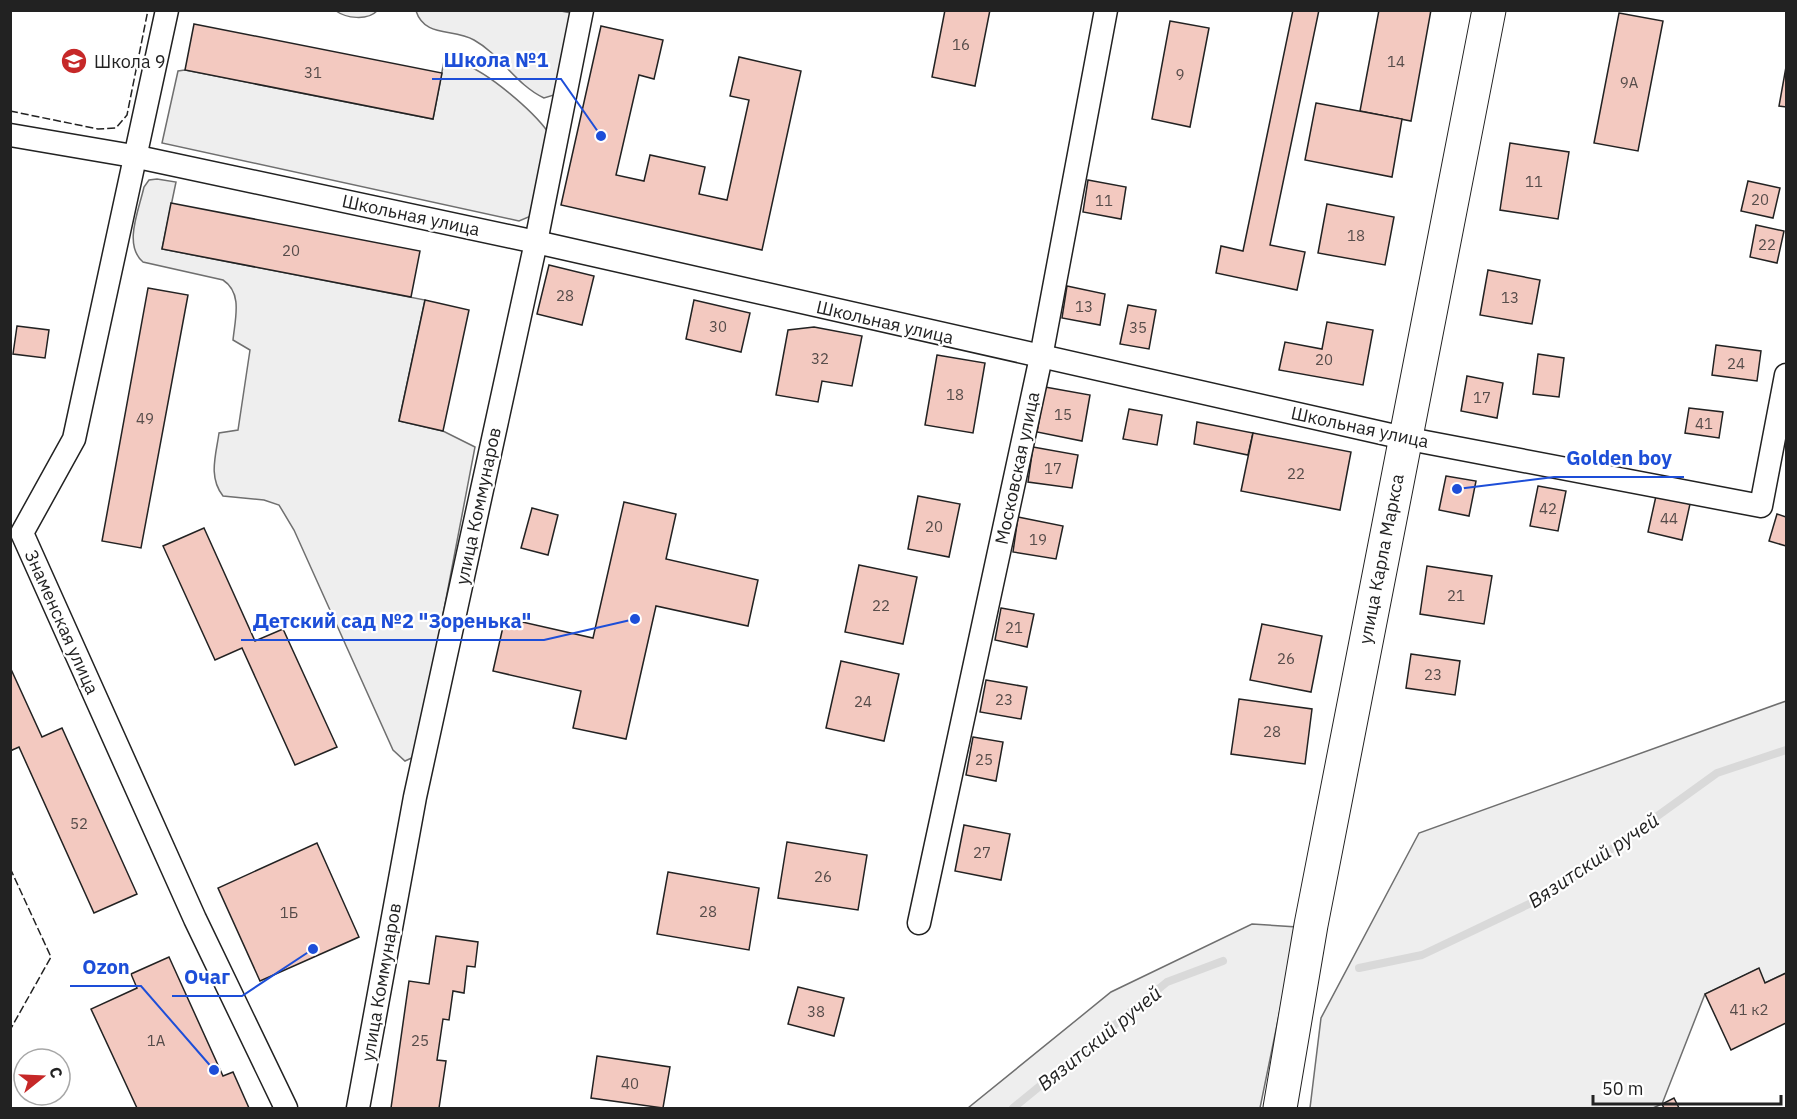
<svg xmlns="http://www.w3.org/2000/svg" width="1797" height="1119" font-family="'IBM Plex Sans',sans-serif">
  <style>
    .green { fill: #eee; stroke: #6f6f6f; stroke-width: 1.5 }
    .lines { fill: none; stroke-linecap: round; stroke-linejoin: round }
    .stream { stroke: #d9d9d9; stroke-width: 8 }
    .building { fill: #f3c9c0; stroke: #222; stroke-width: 1.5 }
    .minor-casing { stroke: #222; stroke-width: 25 }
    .primary-casing { stroke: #222; stroke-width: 35 }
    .minor { stroke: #fff; stroke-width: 22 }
    .primary { stroke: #fff; stroke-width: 33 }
    .fence { stroke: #222; stroke-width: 1.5; stroke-dasharray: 8 3; stroke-linecap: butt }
    .labels { text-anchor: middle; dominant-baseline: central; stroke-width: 4.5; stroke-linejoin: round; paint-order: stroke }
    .number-label { font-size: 15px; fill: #564c4a }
    .poi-label { font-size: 18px; fill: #222; stroke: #fff; text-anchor: start }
    .street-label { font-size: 18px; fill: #222; stroke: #fff }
    .water-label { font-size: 20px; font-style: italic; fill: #222; stroke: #fff }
    .leader { fill: none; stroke: #1d4ed8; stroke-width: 2 }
    .callout-dot { fill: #1d4ed8; stroke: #fff; stroke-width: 2 }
    .callout-label { font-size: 20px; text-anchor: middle; font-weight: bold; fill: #1d4ed8; stroke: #fff; stroke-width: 4.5; stroke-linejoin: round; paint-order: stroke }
  </style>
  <rect width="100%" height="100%" fill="#fff"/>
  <g class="green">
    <path d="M556 10 571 13 554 95 544 98C516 85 501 55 474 40 453 28 425 38 416 11Z"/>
    <path d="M336 11H377C367 21 346 18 336 11Z"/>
    <path d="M444 61C450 62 457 62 463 64 488 72 533 111 548 132L531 216 519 221 162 143 178 71 185 70 433 119Z"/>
    <path d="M157 179 176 182 162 249 425 300 399 421 443 431 475 447 416 756 405 761 393 750 294 530 279 505 264 500 223 496C208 477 216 455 219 433L238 430 250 350 233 340C235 319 243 293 223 280L143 262C123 245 139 210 144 187L149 180Z"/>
    <path d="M1786 701V973L1765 983 1758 969 1705 994 1662 1104 1653 1108H1310L1321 1018 1419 833Z"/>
    <path d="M1252 924 1297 927 1260 1108H968L1111 992Z"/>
  </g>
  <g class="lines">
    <g class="stream">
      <path d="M1359 968 1422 955 1548 895 1717 773 1786 750"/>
      <path d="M1013 1108 1167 982 1223 961"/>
    </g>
  </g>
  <g class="building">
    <path d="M945 10H990L975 86 932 77Z"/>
    <path d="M1293 10H1319L1270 245 1305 252 1297 290 1216 273 1221 246 1243 251Z"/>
    <path d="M1379 10H1431L1411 121 1360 111Z"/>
    <path d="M1619 13 1663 21 1638 151 1594 143Z"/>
    <path d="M1170 21 1209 28 1190 127 1152 119Z"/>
    <path d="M194 24 442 73 433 119 185 70Z"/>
    <path d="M601 26 663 40 654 79 639 75 616 175 644 181 650 155 705 167 699 194 727 200 749 100 730 96 739 57 801 71 762 250 561 205Z"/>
    <path d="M1786 67V107L1779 106Z"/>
    <path d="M1316 103 1402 119 1392 177 1305 160Z"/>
    <path d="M1510 143 1569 152 1558 219 1500 210Z"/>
    <path d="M1088 180 1126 187 1121 219 1083 212Z"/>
    <path d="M1748 181 1780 188 1773 218 1741 211Z"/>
    <path d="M171 203 420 251 411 297 162 249Z"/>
    <path d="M1327 204 1394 217 1385 265 1318 253Z"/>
    <path d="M1756 225 1784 231 1777 263 1750 257Z"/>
    <path d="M549 265 594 276 582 325 537 314Z"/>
    <path d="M1488 270 1540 280 1532 324 1480 315Z"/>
    <path d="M1067 286 1105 294 1100 325 1062 318Z"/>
    <path d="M148 288 188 295 141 548 102 541Z"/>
    <path d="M425 300 469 310 443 431 399 421Z"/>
    <path d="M694 300 750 313 741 352 686 339Z"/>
    <path d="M1128 305 1156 310 1149 349 1120 344Z"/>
    <path d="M1327 322 1373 330 1363 385 1279 370 1285 342 1322 349Z"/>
    <path d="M17 326 49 330 45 358 13 354Z"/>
    <path d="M814 327 862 336 852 386 822 381 818 402 776 395 788 330Z"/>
    <path d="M1716 345 1761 351 1757 381 1712 375Z"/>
    <path d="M1538 354 1564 358 1559 397 1533 394Z"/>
    <path d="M937 355 985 363 973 433 925 425Z"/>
    <path d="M1467 376 1503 383 1497 418 1461 411Z"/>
    <path d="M1045 387 1090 395 1082 441 1037 432Z"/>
    <path d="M1689 408 1723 412 1719 438 1685 433Z"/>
    <path d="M1129 409 1162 415 1157 445 1123 439Z"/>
    <path d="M1197 422 1253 433 1248 455 1194 444Z"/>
    <path d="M1253 433 1351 452 1340 510 1241 491Z"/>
    <path d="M1033 447 1078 455 1072 488 1028 482Z"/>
    <path d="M1446 476 1476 481 1469 516 1439 510Z"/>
    <path d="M1538 486 1566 491 1558 531 1530 526Z"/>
    <path d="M918 496 960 504 949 557 908 549Z"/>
    <path d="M1656 496 1690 504 1682 540 1648 532Z"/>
    <path d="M624 502 676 514 666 559 758 580 748 626 656 606 626 739 573 728 581 691 493 671 505 618 593 638Z"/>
    <path d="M532 508 558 515 548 555 521 548Z"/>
    <path d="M1777 514 1786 517V546L1769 541Z"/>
    <path d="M1018 517 1063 526 1056 559 1013 552Z"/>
    <path d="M204 528 255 641 283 629 337 747 295 765 242 648 215 660 163 546Z"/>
    <path d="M859 565 917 577 903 644 845 632Z"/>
    <path d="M1427 566 1492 576 1484 624 1420 614Z"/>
    <path d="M1001 608 1034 614 1027 647 995 640Z"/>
    <path d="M1262 624 1322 636 1311 692 1250 680Z"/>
    <path d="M1411 654 1460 661 1455 695 1406 688Z"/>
    <path d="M841 661 899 674 884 741 826 728Z"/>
    <path d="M10 667 42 737 62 728 137 894 94 913 19 747 10 751Z"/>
    <path d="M986 680 1027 687 1021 719 980 712Z"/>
    <path d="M1239 699 1312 709 1305 764 1231 754Z"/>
    <path d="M973 737 1003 742 996 781 966 775Z"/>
    <path d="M964 825 1010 834 1001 880 955 871Z"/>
    <path d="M787 842 867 855 858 910 778 898Z"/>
    <path d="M317 843 359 937 260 981 218 888Z"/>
    <path d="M668 872 759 888 749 950 657 934Z"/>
    <path d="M436 936 478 942 475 967 467 966 464 993 453 991 449 1020 443 1019 437 1060 446 1061 439 1108H391L409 981 429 984Z"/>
    <path d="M169 957 223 1076 233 1072 249 1108H137L91 1009 137 988 131 974Z"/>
    <path d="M1759 968 1765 983 1786 973V1023L1731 1050 1705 994Z"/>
    <path d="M798 987 844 998 834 1036 788 1024Z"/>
    <path d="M597 1056 670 1067 663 1108 591 1098Z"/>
    <path d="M1674 1098 1679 1108H1664L1662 1104Z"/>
  </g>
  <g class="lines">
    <g class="minor-casing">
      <g id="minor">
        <path d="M167 10 74 439 22 533 195 919 286 1108"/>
        <path d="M10 135 133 156 536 242 1404 438 1761 506 1786 375"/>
        <path d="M919 923 1041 357 1106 10"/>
        <path d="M358 1108 415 797 536 242 582 10"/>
      </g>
    </g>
    <g class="primary-casing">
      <path id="primary" d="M1280 1108 1311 925 1489 10"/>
    </g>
    <use href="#minor" class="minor"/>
    <use href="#primary" class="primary"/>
    <g class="fence">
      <path d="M10 111 98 129 116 128 127 115 148 10"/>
      <path d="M10 868 51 957 10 1030"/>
    </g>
  </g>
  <defs>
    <g id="school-disc" transform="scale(1.35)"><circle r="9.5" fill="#c62828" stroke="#fff"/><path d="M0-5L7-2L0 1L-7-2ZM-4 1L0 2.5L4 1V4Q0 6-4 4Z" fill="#fff"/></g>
  </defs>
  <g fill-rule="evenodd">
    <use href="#school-disc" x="74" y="61"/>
  </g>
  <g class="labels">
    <g class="number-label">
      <text x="961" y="44">16</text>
      <text x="1396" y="61">14</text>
      <text x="313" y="72">31</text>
      <text x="1180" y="74">9</text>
      <text x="1629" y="82">9А</text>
      <text x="1534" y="181">11</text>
      <text x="1760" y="199">20</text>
      <text x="1104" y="200">11</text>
      <text x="1356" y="235">18</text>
      <text x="1767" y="244">22</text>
      <text x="291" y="250">20</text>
      <text x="565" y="295">28</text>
      <text x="1510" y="297">13</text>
      <text x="1084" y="306">13</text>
      <text x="718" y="326">30</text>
      <text x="1138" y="327">35</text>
      <text x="820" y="358">32</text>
      <text x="1324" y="359">20</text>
      <text x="1736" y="363">24</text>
      <text x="955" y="394">18</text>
      <text x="1482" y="397">17</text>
      <text x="1063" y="414">15</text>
      <text x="145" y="418">49</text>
      <text x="1704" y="423">41</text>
      <text x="1053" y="468">17</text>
      <text x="1296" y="473">22</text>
      <text x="1548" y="508">42</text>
      <text x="1669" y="518">44</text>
      <text x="934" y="526">20</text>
      <text x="1038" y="539">19</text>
      <text x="1456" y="595">21</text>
      <text x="881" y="605">22</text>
      <text x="1014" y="627">21</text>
      <text x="1286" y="658">26</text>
      <text x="1433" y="674">23</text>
      <text x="1004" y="699">23</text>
      <text x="863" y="701">24</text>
      <text x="1272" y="731">28</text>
      <text x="984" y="759">25</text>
      <text x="79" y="823">52</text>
      <text x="982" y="852">27</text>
      <text x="823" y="876">26</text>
      <text x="708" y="911">28</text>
      <text x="289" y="912">1Б</text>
      <text x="1749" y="1009">41 к2</text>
      <text x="816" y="1011">38</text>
      <text x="156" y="1040">1А</text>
      <text x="420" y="1040">25</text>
      <text x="630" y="1083">40</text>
    </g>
    <g class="poi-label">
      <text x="94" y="61">Школа 9</text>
    </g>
    <g class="street-label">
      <text transform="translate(411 215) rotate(12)">Школьная улица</text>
      <text transform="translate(885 322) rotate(13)">Школьная улица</text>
      <text transform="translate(1360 427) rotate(12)">Школьная улица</text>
      <text transform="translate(1017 468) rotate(-78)">Московская улица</text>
      <text transform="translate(478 506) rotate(-78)">улица Коммунаров</text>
      <text transform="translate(1381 559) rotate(-79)">улица Карла Маркса</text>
      <text transform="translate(62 622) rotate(66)">Знаменская улица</text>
      <text transform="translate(381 982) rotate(-80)">улица Коммунаров</text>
    </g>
    <g class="water-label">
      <text transform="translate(1593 860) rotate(-34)">Вязитский ручей</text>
      <text transform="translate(1099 1038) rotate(-39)">Вязитский ручей</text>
    </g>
  </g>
  <path class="leader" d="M601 136L561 79H432M1457 489L1554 477H1684M635 619L544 640H241M214 1070L141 986H70M313 949L242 996H172"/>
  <g class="callout-dot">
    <circle cx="601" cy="136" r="6"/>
    <circle cx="1457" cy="489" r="6"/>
    <circle cx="635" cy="619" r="6"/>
    <circle cx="214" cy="1070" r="6"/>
    <circle cx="313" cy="949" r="6"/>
  </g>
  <g class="callout-label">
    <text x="496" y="67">Школа №1</text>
    <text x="1619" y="465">Golden boy</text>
    <text x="392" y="628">Детский сад №2 "Зоренька"</text>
    <text x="106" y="974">Ozon</text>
    <text x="207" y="984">Очаг</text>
  </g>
  <rect width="1797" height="1119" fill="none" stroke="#222222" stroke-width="24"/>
  <g transform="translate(42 1077) rotate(72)"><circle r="28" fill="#ffffff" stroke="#a7a7a7" stroke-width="1.5"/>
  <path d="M0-4.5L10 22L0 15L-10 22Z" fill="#c62828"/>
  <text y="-9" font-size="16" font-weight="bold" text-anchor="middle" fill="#222222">С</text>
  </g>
  <path d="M1593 1095v9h188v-9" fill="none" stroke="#222222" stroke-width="3"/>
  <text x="1602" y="1095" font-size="18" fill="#222222" stroke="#ffffff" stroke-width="4.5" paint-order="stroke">50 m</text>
</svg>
